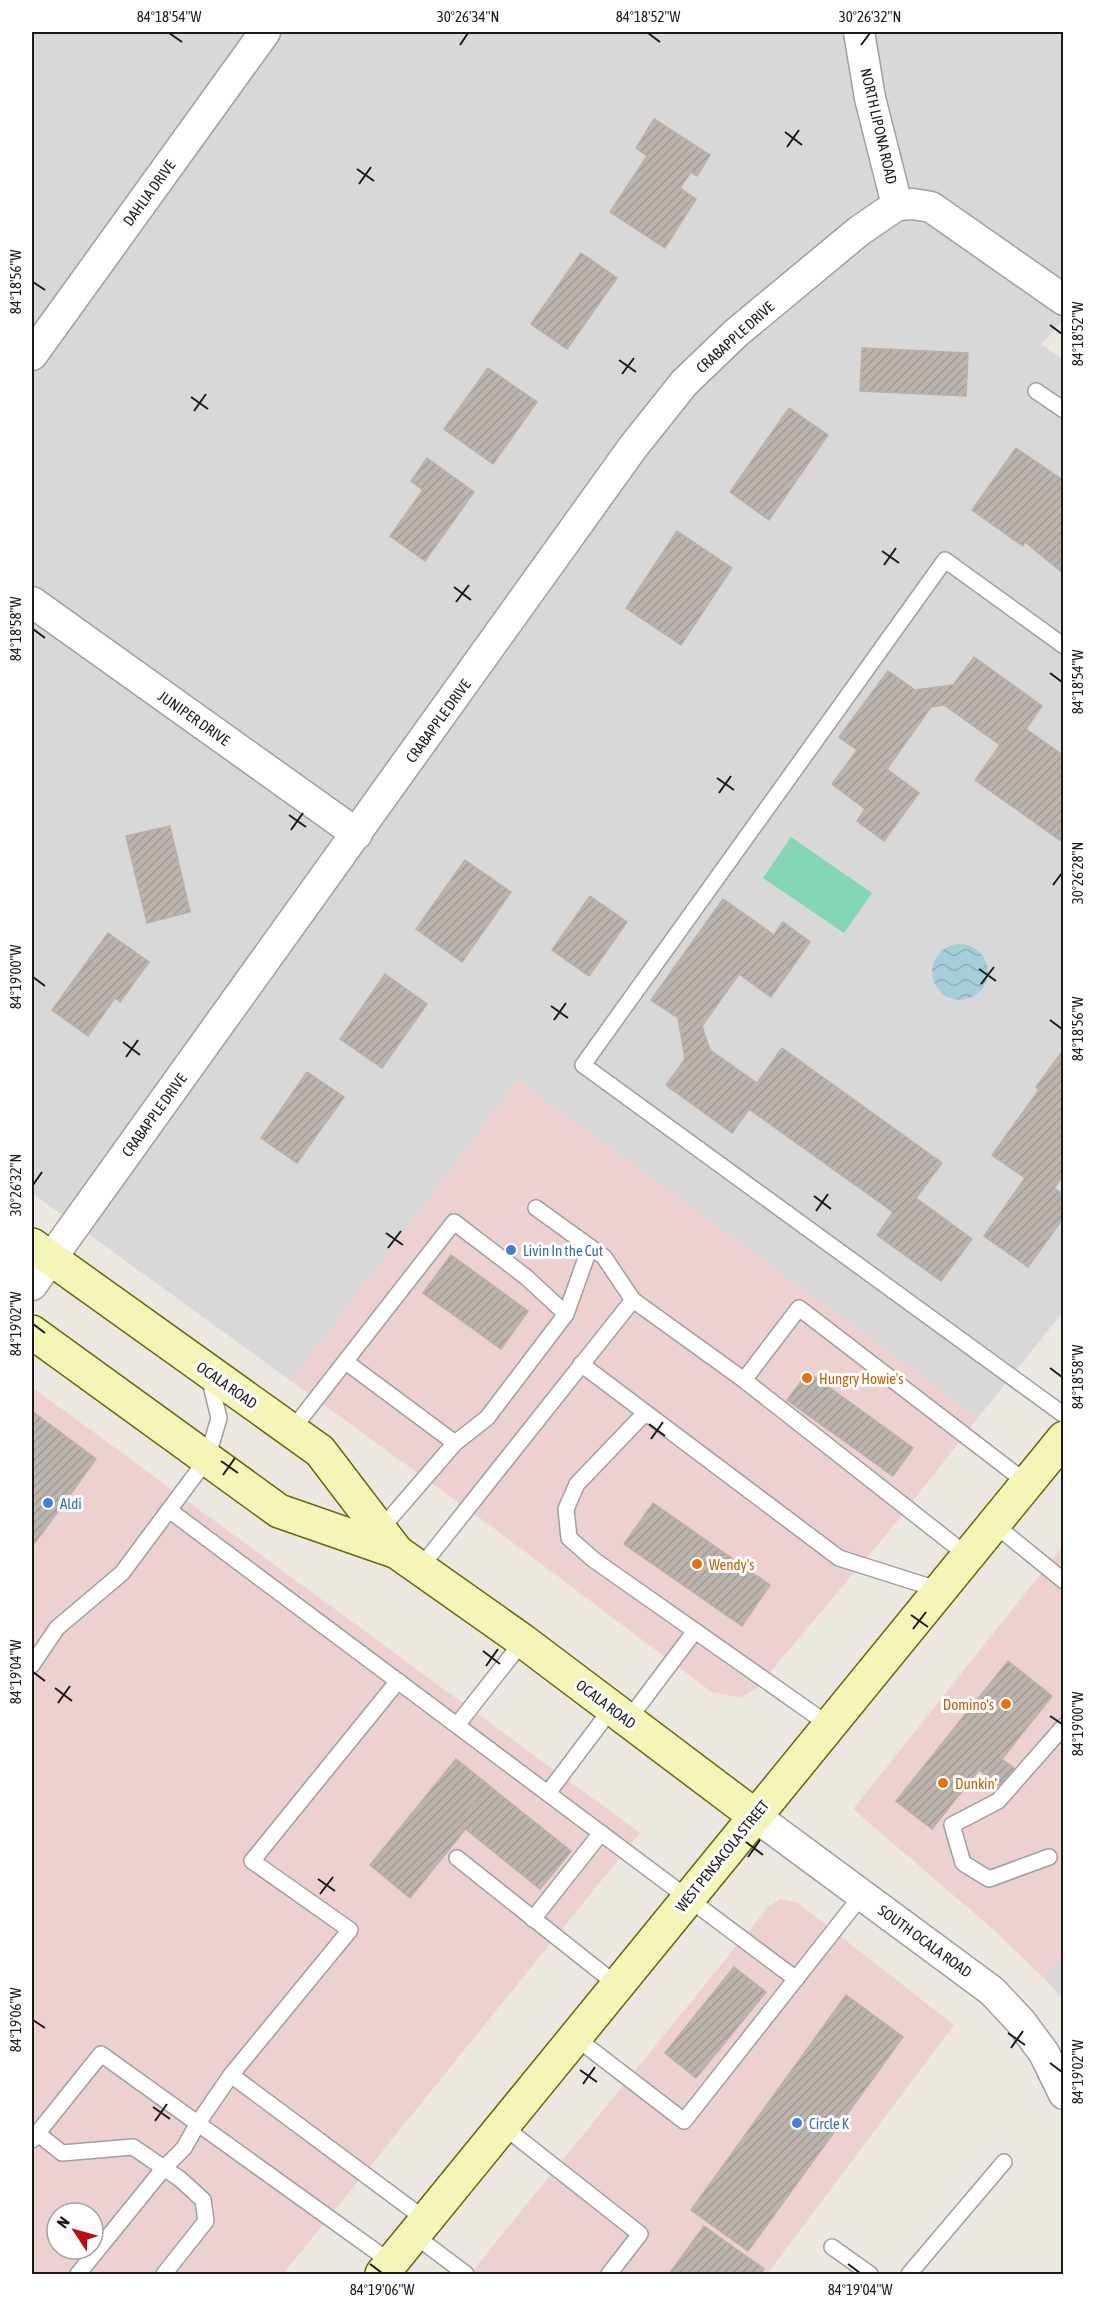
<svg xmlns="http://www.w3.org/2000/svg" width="1095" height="2306" font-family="'Asap Condensed',sans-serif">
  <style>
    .residential { fill: #d9d8d8 }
    .commercial { fill: #edd1d1; fill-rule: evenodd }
    .pitch { fill: #83d7b4 }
    .water { fill: url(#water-waves) }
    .building { fill: url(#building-hatch); stroke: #bdafa5; stroke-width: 1.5 }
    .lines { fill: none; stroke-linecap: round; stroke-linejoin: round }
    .lane-casing { stroke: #9f9f9f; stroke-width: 18 }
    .street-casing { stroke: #9f9f9f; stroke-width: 33 }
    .secondary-casing { stroke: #636a0b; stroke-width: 36 }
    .lane { stroke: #fff; stroke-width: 15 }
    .street { stroke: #fff; stroke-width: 30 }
    .secondary { stroke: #f4f5b7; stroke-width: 33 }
    .ticks { fill: none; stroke: #1b1b1b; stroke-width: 2 }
    .shop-dot { fill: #3f7fe0; stroke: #fff; stroke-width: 2 }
    .food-dot { fill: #e8710a; stroke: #fff; stroke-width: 2 }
    .labels { text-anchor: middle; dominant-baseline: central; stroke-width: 6; stroke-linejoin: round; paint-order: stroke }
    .street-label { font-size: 15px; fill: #1b1b1b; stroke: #fff }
    .shop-label { font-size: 15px; fill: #366cbe; stroke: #fff; text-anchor: start }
    .food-label { font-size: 15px; fill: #c56008; stroke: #fff; text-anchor: start }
    .neatline { fill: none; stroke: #1b1b1b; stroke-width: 2 }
    .ticks-label { font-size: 15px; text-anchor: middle; fill: #1b1b1b }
  </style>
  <defs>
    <pattern id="water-waves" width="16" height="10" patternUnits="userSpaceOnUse" patternTransform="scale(1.5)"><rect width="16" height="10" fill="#a4ced8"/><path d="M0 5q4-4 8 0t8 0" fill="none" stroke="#8db0b9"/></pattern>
    <pattern id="building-hatch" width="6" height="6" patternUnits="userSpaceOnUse" patternTransform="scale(1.5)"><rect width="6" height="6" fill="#bcb4ae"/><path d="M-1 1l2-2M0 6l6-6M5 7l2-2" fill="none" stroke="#a19a95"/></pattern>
  </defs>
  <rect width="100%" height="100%" fill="#ece8e1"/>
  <g class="residential">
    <path d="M32 32H1063V320L1041 344 1064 360 1063 1312 978 1418 518 1080 291 1381 32 1193Z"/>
    <path d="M1063 1952V1999L1043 1977Z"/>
  </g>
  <g class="commercial">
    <path d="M518 1080 978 1418 895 1524 756 1689 741 1697 713 1693 488 1524 291 1381Z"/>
    <path d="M32 1387 640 1833 283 2274H32ZM57 2213H93V2249H57Z"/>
    <path d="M1063 1546 1064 1952 1043 1977 987 1924 853 1809Z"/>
    <path d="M780 1899 798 1903 954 2025 767 2274H470L768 1907Z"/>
  </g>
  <path class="pitch" d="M791 837 872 893 844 933 763 878Z"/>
  <circle class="water" cx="960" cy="972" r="28"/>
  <g class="building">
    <path d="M654 119 710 155 697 176 691 172 680 188 696 199 665 248 610 212 647 156 636 148Z"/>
    <path d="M581 253 617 278 567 349 531 324Z"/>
    <path d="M862 348 968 353 966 396 860 391Z"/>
    <path d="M488 368 537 402 493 464 444 429Z"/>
    <path d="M789 408 828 435 769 520 730 492Z"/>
    <path d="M1016 448 1064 481V574L1025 542 1023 546 972 510Z"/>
    <path d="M427 458 474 492 425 561 390 536 423 490 411 481Z"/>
    <path d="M677 531 732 568 681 645 626 608Z"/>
    <path d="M974 657 1042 706 1026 729 1064 756V843L975 780 1000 745 944 705 931 707 887 769 919 793 884 841 857 821 865 809 832 784 857 750 839 737 888 671 915 690 953 685Z"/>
    <path d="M170 826 190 912 147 923 126 836Z"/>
    <path d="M465 860 511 892 462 962 416 929Z"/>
    <path d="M590 896 627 922 589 976 552 950Z"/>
    <path d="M723 899 774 935 783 922 810 942 771 997 739 974 702 1026 710 1050 757 1083 782 1048 942 1163 916 1198 972 1239 941 1281 877 1235 893 1212 749 1109 732 1133 666 1085 685 1059 678 1018 651 1000Z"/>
    <path d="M108 933 149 962 120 1002 115 998 88 1036 52 1010Z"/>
    <path d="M385 974 427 1004 382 1068 340 1039Z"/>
    <path d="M1064 1049V1175L1054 1188 1064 1195V1217L1028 1267 984 1236 1025 1178 992 1155 1039 1090 1036 1087Z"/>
    <path d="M307 1072 344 1097 297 1163 261 1138Z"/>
    <path d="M451 1255 528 1311 501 1349 423 1293Z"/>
    <path d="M808 1372 913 1448 893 1476 787 1400Z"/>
    <path d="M32 1411 96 1459 32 1547Z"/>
    <path d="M653 1503 770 1585 742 1626 624 1544Z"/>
    <path d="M1008 1661 1052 1696 1002 1759 1015 1769 1001 1787 979 1770 932 1829 896 1801Z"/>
    <path d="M456 1759 496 1791 410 1898 370 1865Z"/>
    <path d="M488 1785 571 1851 540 1889 458 1823Z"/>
    <path d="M734 1967 766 1992 696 2078 665 2053Z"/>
    <path d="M846 1995 903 2037 748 2251 691 2210Z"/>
    <path d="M704 2226 764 2269 760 2274H669Z"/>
  </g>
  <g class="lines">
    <g class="lane-casing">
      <g id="lane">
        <path d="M1036 391 1064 410"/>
        <path d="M1064 646 945 560 583 1065 1064 1415"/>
        <path d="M536 1208 604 1257 633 1300"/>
        <path d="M346 1362 455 1443"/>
        <path d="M581 1364 839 1558 940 1590"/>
        <path d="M744 1380 799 1308 1027 1483"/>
        <path d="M645 1413 577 1484 566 1509 569 1538 594 1560 829 1725"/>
        <path d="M291 1431 454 1222 526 1277 566 1314"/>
        <path d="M169 1510 796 1979"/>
        <path d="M994 1524 1064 1581"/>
        <path d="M380 1530 455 1443 487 1418 566 1314 590 1247"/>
        <path d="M420 1568 633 1300 744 1380 968 1556"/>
        <path d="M32 1665 57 1628 122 1573 207 1459 219 1418 209 1377"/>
        <path d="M628 1720 695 1631"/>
        <path d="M457 1725 523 1641"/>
        <path d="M548 1793 612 1708"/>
        <path d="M1049 1857 989 1879 963 1863 952 1825 998 1801 1064 1726"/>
        <path d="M457 1858 617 1985"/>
        <path d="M533 1919 601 1833"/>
        <path d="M575 2037 684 2121 862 1895"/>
        <path d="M231 2075 426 2220"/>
        <path d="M503 2126 640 2234 609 2274"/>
        <path d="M37 2133 62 2153 133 2147 180 2179 203 2200 206 2221 164 2274"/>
        <path d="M32 2140 101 2054 392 2263"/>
        <path d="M414 2235 466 2274"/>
        <path d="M832 2247 870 2274"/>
        <path d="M78 2274 164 2168 184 2148 198 2123 231 2075 350 1930 252 1861 398 1681"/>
        <path d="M909 2274 1004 2162"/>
      </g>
    </g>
    <g class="street-casing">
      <g id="street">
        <path d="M859 32 870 98 897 205"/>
        <path d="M897 205 913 204 931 207 1064 300"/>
        <path d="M32 355 265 32"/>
        <path d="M32 602 357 834"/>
        <path d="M32 1285 633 447 684 383 736 333 859 231 897 205"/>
        <path d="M755 1816 992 1991 1021 2022 1044 2053 1064 2094"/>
      </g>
    </g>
    <g class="secondary-casing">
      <g id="secondary">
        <path d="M32 1245 320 1451 397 1552"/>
        <path d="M32 1332 279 1511 397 1552 523 1641 755 1816"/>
        <path d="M382 2274 1064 1438"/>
      </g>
    </g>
    <use href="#lane" class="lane"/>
    <use href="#street" class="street"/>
    <use href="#secondary" class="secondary"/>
  </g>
  <path class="ticks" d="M169 33 182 42M648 33 660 42M460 45 468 33M861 45 870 33M785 132 802 145M787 147 799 130M357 169 374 181M359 184 371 167M33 282 45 290M1050 325 1062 334M619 360 636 372M622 374 634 358M191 397 208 409M194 411 206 394M882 551 899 563M884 565 896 548M454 587 471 600M456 602 469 585M33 629 45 638M1050 673 1062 682M717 778 734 790M719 793 731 776M289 815 306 827M291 830 303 813M1053 885 1062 873M979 969 996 981M33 977 45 986M981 984 994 967M551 1006 568 1018M554 1020 566 1003M1050 1020 1062 1029M123 1042 140 1055M126 1057 138 1040M33 1185 42 1172M814 1196 831 1209M816 1211 828 1194M386 1233 403 1245M388 1248 401 1231M33 1324 45 1333M1050 1368 1062 1377M649 1424 665 1436M651 1439 663 1422M221 1461 238 1473M223 1475 235 1458M911 1615 928 1627M913 1629 926 1612M483 1651 500 1664M486 1666 498 1649M33 1672 45 1681M55 1688 72 1701M58 1703 70 1686M1050 1716 1062 1724M746 1842 763 1855M748 1857 760 1840M318 1879 335 1891M320 1894 333 1877M33 2020 45 2028M1008 2033 1025 2045M1011 2048 1023 2031M1050 2063 1062 2072M580 2070 597 2082M583 2084 595 2067M153 2107 170 2119M155 2121 167 2104M370 2264 382 2273M848 2264 860 2273"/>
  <g class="shop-dot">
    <circle cx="511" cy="1250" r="6"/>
    <circle cx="48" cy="1503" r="6"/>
    <circle cx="797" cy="2123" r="6"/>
  </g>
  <g class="food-dot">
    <circle cx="807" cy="1378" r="6"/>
    <circle cx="697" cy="1564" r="6"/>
    <circle cx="1006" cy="1704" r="6"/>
    <circle cx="943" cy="1783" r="6"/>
  </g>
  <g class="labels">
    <g class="street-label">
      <text transform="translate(879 126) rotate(77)">NORTH LIPONA ROAD</text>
      <text transform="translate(149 193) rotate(-54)">DAHLIA DRIVE</text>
      <text transform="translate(735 337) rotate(-42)">CRABAPPLE DRIVE</text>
      <text transform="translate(194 718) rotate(35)">JUNIPER DRIVE</text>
      <text transform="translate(438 721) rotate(-54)">CRABAPPLE DRIVE</text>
      <text transform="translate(154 1115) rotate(-54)">CRABAPPLE DRIVE</text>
      <text transform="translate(227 1385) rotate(35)">OCALA ROAD</text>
      <text transform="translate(606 1704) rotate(37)">OCALA ROAD</text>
      <text transform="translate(722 1856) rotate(-51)">WEST PENSACOLA STREET</text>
      <text transform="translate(925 1941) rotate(36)">SOUTH OCALA ROAD</text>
    </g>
    <g class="shop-label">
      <text x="523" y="1250">Livin In the Cut</text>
      <text x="60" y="1503">Aldi</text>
      <text x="809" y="2123">Circle K</text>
    </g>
    <g class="food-label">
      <text x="819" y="1378">Hungry Howie's</text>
      <text x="709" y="1564">Wendy's</text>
      <text x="994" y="1704" text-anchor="end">Domino's</text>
      <text x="955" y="1783">Dunkin'</text>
    </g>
  </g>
  <rect width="1095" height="2306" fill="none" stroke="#ffffff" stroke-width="66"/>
  <g transform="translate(75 2231) rotate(306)"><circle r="28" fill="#ffffff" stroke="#a4a4a4" stroke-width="1.5"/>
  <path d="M0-4.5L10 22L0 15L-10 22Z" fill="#bb0c12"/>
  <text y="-9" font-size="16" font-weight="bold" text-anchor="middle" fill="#1b1b1b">N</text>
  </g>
  <rect x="33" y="33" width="1029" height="2240" class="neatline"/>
  <g class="ticks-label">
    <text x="169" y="22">84°18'54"W</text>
    <text x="468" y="22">30°26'34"N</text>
    <text x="648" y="22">84°18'52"W</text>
    <text x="870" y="22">30°26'32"N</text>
    <text transform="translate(16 282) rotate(-90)" y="5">84°18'56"W</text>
    <text transform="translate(1078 334) rotate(-90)" y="5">84°18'52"W</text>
    <text transform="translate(16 629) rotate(-90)" y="5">84°18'58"W</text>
    <text transform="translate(1078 682) rotate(-90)" y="5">84°18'54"W</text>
    <text transform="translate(1078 873) rotate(-90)" y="5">30°26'28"N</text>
    <text transform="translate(16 977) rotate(-90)" y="5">84°19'00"W</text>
    <text transform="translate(1078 1029) rotate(-90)" y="5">84°18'56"W</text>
    <text transform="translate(16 1185) rotate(-90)" y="5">30°26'32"N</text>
    <text transform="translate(16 1324) rotate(-90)" y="5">84°19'02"W</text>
    <text transform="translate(1078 1377) rotate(-90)" y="5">84°18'58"W</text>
    <text transform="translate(16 1672) rotate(-90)" y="5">84°19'04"W</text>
    <text transform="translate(1078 1724) rotate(-90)" y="5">84°19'00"W</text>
    <text transform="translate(16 2020) rotate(-90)" y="5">84°19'06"W</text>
    <text transform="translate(1078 2072) rotate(-90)" y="5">84°19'02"W</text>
    <text x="382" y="2295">84°19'06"W</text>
    <text x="860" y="2295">84°19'04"W</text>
  </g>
</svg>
